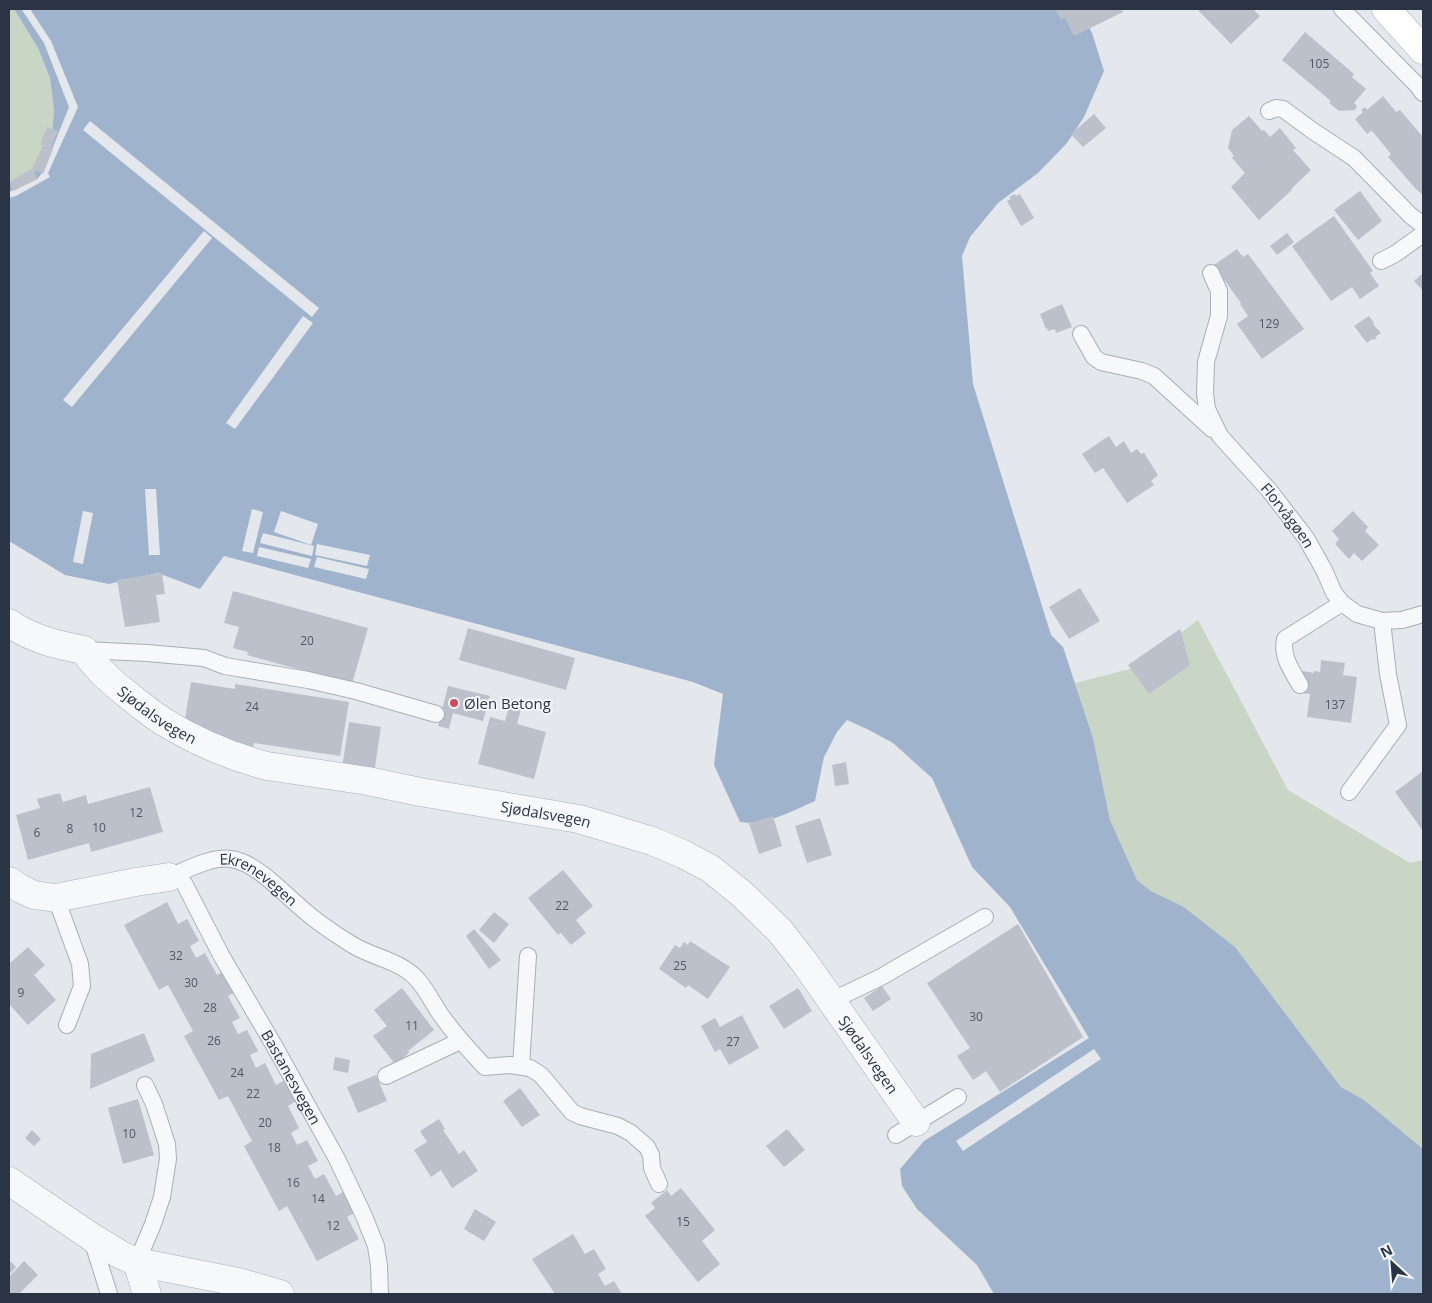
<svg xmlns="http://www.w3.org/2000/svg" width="1432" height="1303" font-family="'Open Sans',sans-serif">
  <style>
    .green { fill: #c9d6c5 }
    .water { fill: #9fb4cc }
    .pier { fill: #e4e7ec }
    .building { fill: #bbc0ca }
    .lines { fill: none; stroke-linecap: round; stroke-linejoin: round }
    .lane-casing { stroke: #a9aeb7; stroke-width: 18 }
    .street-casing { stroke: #a9aeb7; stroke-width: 29 }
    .secondary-casing { stroke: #a9aeb7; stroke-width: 29 }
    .lane { stroke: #f7f8fa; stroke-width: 16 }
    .street { stroke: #f7f8fa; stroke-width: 28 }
    .secondary { stroke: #fff; stroke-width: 28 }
    .poi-dot { fill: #d1495b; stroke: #f4f6f9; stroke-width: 2 }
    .labels { text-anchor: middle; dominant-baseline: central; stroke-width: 4; stroke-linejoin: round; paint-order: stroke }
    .number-label { font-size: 12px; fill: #4f5766 }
    .street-label { font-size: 15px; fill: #2b3445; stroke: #f4f6f9 }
    .poi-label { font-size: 15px; fill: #2b3445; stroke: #f4f6f9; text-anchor: start }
  </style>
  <rect width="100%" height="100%" fill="#e4e7ec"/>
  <g class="green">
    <path d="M9 9H14L38 48 50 78 54 110 52 136 42 161 27 181 9 184Z"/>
    <path d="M1198 620 1288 790 1410 863 1423 860V1149L1364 1100 1341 1087 1235 947 1184 907 1151 891 1137 880 1110 820 1093 738 1075 683 1134 668Z"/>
  </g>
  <path class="water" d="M14 9H1079L1092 33 1104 71 1084 117 1067 143 1038 173 998 203 970 237 962 256 973 384 1051 635 1063 647 1093 738 1110 820 1137 880 1151 891 1184 907 1235 947 1341 1087 1364 1100 1423 1149V1294H994L977 1265 917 1209 902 1186 900 1169 924 1141 1089 1038 1010 907 972 867 932 778 893 743 869 730 847 720 837 732 824 757 815 801C792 811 766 826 740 822L714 765 723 694 693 682 224 556 200 589 158 573 109 584 65 575 9 541V184L27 181 42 161 52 136 54 110 50 78 38 48Z"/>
  <g class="pier">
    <path d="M24 9H30L51 41 78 107 48 173 50 177 16 196 9 198V192L38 178 43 172 69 107 44 43 22 10Z"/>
    <path d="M90 121 319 308 312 317 83 130Z"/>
    <path d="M204 231 212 238 72 407 63 400Z"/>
    <path d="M303 316 313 323 235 429 226 423Z"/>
    <path d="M145 489H156L160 555H149Z"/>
    <path d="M252 509 263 512 253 553 242 551Z"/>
    <path d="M83 511 93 513 83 564 73 562Z"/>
    <path d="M281 511 318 524 311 545 274 532Z"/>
    <path d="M263 533 314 546 312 556 260 543Z"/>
    <path d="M317 544 370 555 367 566 315 555Z"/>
    <path d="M259 547 311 559 308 568 257 556Z"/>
    <path d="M317 557 369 569 366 579 314 567Z"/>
    <path d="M1094 1049 1101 1059 963 1151 956 1141Z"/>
  </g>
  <g class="building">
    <path d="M1055 9H1122L1123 12 1074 36 1065 18 1061 20Z"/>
    <path d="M1197 9H1253L1260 16 1231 44Z"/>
    <path d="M1305 32 1354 74 1352 77 1366 89 1354 103 1357 106 1355 110 1339 111 1329 103 1331 101 1282 60Z"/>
    <path d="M1383 96 1396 112 1400 110 1423 137V195L1416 189 1388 157 1391 154 1373 132 1371 131 1367 134 1355 119 1363 112 1361 110 1365 107 1367 110Z"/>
    <path d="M1094 114 1106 128 1083 147 1071 134Z"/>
    <path d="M1249 116 1262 131 1264 130 1270 137 1280 128 1296 148 1293 150 1311 170 1291 189 1292 190 1259 220 1231 187 1245 173 1232 158 1234 156 1228 148 1232 130Z"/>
    <path d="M47 127 58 131 51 148 53 149 43 174 32 169 43 145 40 144Z"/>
    <path d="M32 169 38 179 13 191 9 182Z"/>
    <path d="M1360 191 1382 221 1358 240 1334 210Z"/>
    <path d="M1015 194 1016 196 1020 194 1034 218 1021 226 1007 201 1011 199 1009 197Z"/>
    <path d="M1334 216 1373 271 1370 273 1379 286 1360 299 1352 287 1331 301 1292 246Z"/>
    <path d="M1287 233 1294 242 1277 255 1270 246Z"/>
    <path d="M1237 249 1243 257 1248 254 1304 329 1262 359 1237 324 1248 316 1240 304 1241 303 1220 274 1217 276 1211 267Z"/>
    <path d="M1423 273V291L1414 281Z"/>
    <path d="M1062 304 1072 327 1056 333 1055 329 1048 331 1047 328 1046 329 1040 314Z"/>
    <path d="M1369 316 1374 323 1373 324 1381 333 1375 337 1377 338 1374 340 1372 339 1367 343 1354 326Z"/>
    <path d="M1109 436 1116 447 1124 441 1131 453 1137 449 1141 454 1144 453 1158 475 1151 481 1154 485 1127 503 1103 468 1095 473 1082 454Z"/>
    <path d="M1353 511 1368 527 1365 531 1379 545 1362 561 1354 553 1349 559 1335 544 1339 539 1332 531Z"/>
    <path d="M162 573 165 594 156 595 160 622 125 627 117 580Z"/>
    <path d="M1080 588 1100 621 1069 639 1049 607Z"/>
    <path d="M233 591 368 628 352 684 247 655 248 652 233 648 239 627 224 623Z"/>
    <path d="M468 628 575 658 566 690 459 660Z"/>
    <path d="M1180 629 1190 665 1149 694 1128 665Z"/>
    <path d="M1321 660 1345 663 1343 675 1357 677 1351 723 1307 717 1310 694 1300 693 1303 671 1314 673V671L1320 672Z"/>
    <path d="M191 682 235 689V684L349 702 340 756 254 743 252 753 183 731Z"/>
    <path d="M448 686 490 696 483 721 453 713 449 729 438 726Z"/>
    <path d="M511 699 523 702 517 724 546 732 534 779 478 764 490 717 505 721Z"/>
    <path d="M349 722 381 727 373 780 341 775Z"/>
    <path d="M846 762 849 784 835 786 832 765Z"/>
    <path d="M1423 771V831L1395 792Z"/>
    <path d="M150 787 163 832 91 852 89 843 28 860 16 815 40 808 37 799 60 793 63 802 86 795 88 804Z"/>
    <path d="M773 816 782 846 759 854 749 823Z"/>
    <path d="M820 818 832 855 807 863 795 826Z"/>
    <path d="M563 870 593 906 576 920 586 933 571 945 561 933 558 935 528 898Z"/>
    <path d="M167 902 178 924 187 919 199 941 190 946 196 958 205 953 217 975 225 970 237 991 228 996 240 1018 232 1022 238 1034 247 1030 258 1051 250 1055 256 1068 265 1063 276 1085 285 1080 296 1101 288 1106 299 1128 291 1133 297 1145 307 1140 318 1161 308 1166 315 1179 324 1174 336 1196 345 1191 356 1212 347 1217 359 1239 317 1261 287 1206 279 1211 244 1146 252 1141 228 1096 219 1100 184 1036 193 1031 168 985 159 990 124 925Z"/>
    <path d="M494 912 509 924 494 943 479 930Z"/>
    <path d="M1018 924 1083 1037 1000 1092 986 1071 973 1080 957 1056 970 1048 927 983Z"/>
    <path d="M474 929 501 960 489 969 466 936Z"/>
    <path d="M690 941 730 967 708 999 688 985 686 988 659 969 675 945 680 948 684 942 688 945Z"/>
    <path d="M28 947 45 965 34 975 56 1000 28 1025 9 1004V964Z"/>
    <path d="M882 986 891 999 873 1011 864 998Z"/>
    <path d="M402 988 434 1030 408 1051 409 1053 395 1064 373 1036 387 1026 374 1010Z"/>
    <path d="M798 988 812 1011 784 1029 769 1006Z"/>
    <path d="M742 1015 759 1048 729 1065 720 1049 715 1052 701 1026 715 1018 720 1027Z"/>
    <path d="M144 1033 155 1061 90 1089 91 1054Z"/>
    <path d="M335 1057 350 1060 348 1073 333 1070Z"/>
    <path d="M376 1075 387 1101 358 1113 347 1087Z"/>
    <path d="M520 1088 540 1115 522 1127 503 1101Z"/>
    <path d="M138 1099 154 1155 123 1164 108 1108Z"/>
    <path d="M439 1119 445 1129 443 1130 459 1154 464 1150 478 1171 452 1188 441 1170 431 1177 414 1150 427 1142 420 1131Z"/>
    <path d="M787 1129 805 1150 784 1167 766 1146Z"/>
    <path d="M32 1130 41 1139 34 1146 25 1138Z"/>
    <path d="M681 1188 715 1230 702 1241 720 1264 698 1282 645 1216 655 1208 651 1203 667 1190 671 1196Z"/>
    <path d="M475 1209 496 1222 484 1241 464 1229Z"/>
    <path d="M573 1234 585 1254 594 1249 606 1269 598 1274 605 1286 614 1281 622 1294H555L532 1259Z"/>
    <path d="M9 1260 16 1267 9 1275Z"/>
    <path d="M24 1261 38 1275 19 1294H9V1277Z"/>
  </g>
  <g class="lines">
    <g class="lane-casing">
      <g id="lane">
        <path d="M1342 9 1417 85 1423 93"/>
        <path d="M1269 111 1276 108 1283 109 1313 131 1354 158 1411 216 1423 225"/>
        <path d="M1381 261 1395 254 1423 234"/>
        <path id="s1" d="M1211 273 1219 291V316L1206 362 1205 393 1207 409 1220 436 1269 490 1306 538 1324 570 1334 593 1342 603 1357 614 1382 621 1402 620 1423 614"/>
        <path d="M1081 334 1094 357 1101 362 1142 371 1154 376 1212 429"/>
        <path d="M84 650 147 653 204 658 225 666 308 680 356 691 436 714"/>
        <path d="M1300 685C1291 669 1281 656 1285 639L1342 603"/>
        <path d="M1349 792 1398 725 1388 674 1382 621"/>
        <path id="s2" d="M169 877C186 870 212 856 231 859 255 862 281 891 299 906 313 919 335 934 351 944 371 957 398 960 415 977 426 988 432 1002 441 1015 454 1034 469 1050 485 1067L510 1065 530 1068 541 1075 572 1112 580 1116 618 1126 631 1133 647 1147 651 1155 652 1168 659 1184"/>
        <path id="s3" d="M169 877 181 879 185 885 221 955 275 1047 337 1159 364 1216 376 1246 379 1266 380 1294"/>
        <path d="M56 898 80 964 82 986 67 1025"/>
        <path d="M831 1001 881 977 985 917"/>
        <path d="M521 1066 528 956"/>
        <path d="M386 1076 460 1041"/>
        <path d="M896 1135 958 1097"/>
        <path d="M93 1238 94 1246 109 1294"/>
        <path d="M137 1262 153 1224 162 1197 168 1159 167 1144 154 1104 145 1085"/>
      </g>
    </g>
    <g class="street-casing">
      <g id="street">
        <path id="s4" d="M9 623C32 639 57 645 84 650 97 670 114 684 133 699 143 707 153 715 164 722 195 741 233 757 267 766L368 781 420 792 579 819 652 841 683 854 711 869 743 895 780 931 805 963 916 1122"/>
        <path d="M9 881 21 889 34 895 56 898 136 882 169 877"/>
        <path d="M9 1181 93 1238 121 1255 137 1262 238 1282 280 1294"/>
        <path d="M137 1262 147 1294"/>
      </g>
    </g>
    <g class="secondary-casing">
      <path id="secondary" d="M1386 9 1423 50"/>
    </g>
    <use href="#lane" class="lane"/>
    <use href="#street" class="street"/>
    <use href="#secondary" class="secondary"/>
  </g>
  <circle class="poi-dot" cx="454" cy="703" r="5"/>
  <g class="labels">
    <g class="number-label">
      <text x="1319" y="63">105</text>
      <text x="1269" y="323">129</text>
      <text x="307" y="640">20</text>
      <text x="1335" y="704">137</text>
      <text x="252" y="706">24</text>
      <text x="136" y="812">12</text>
      <text x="99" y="827">10</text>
      <text x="70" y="828">8</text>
      <text x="37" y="832">6</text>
      <text x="562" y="905">22</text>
      <text x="176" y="955">32</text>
      <text x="680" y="965">25</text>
      <text x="191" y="982">30</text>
      <text x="21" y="992">9</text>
      <text x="210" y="1007">28</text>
      <text x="976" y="1016">30</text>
      <text x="412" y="1025">11</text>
      <text x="214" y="1040">26</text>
      <text x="733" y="1041">27</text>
      <text x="237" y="1072">24</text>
      <text x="253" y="1093">22</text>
      <text x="265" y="1122">20</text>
      <text x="129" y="1133">10</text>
      <text x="274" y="1147">18</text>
      <text x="293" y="1182">16</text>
      <text x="318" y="1198">14</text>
      <text x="683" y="1221">15</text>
      <text x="333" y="1225">12</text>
    </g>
    <g class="street-label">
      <text stroke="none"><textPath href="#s1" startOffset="274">Florvågøen</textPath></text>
      <text stroke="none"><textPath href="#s4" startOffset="179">Sjødalsvegen</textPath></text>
      <text stroke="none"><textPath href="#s4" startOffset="584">Sjødalsvegen</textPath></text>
      <text stroke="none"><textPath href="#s2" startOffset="99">Ekrenevegen</textPath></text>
      <text stroke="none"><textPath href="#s4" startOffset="1004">Sjødalsvegen</textPath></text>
      <text stroke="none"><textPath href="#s3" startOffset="239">Bastanesvegen</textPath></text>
    </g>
    <g class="poi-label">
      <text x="464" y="703">Ølen Betong</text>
    </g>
  </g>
  <rect width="1432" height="1303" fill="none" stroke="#2b3445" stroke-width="20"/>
  <g transform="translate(1392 1263) rotate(334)" stroke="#f4f6f9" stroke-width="4" paint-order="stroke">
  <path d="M0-4L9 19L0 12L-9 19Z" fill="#2b3445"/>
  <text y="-8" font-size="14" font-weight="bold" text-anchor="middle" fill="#2b3445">N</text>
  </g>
</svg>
